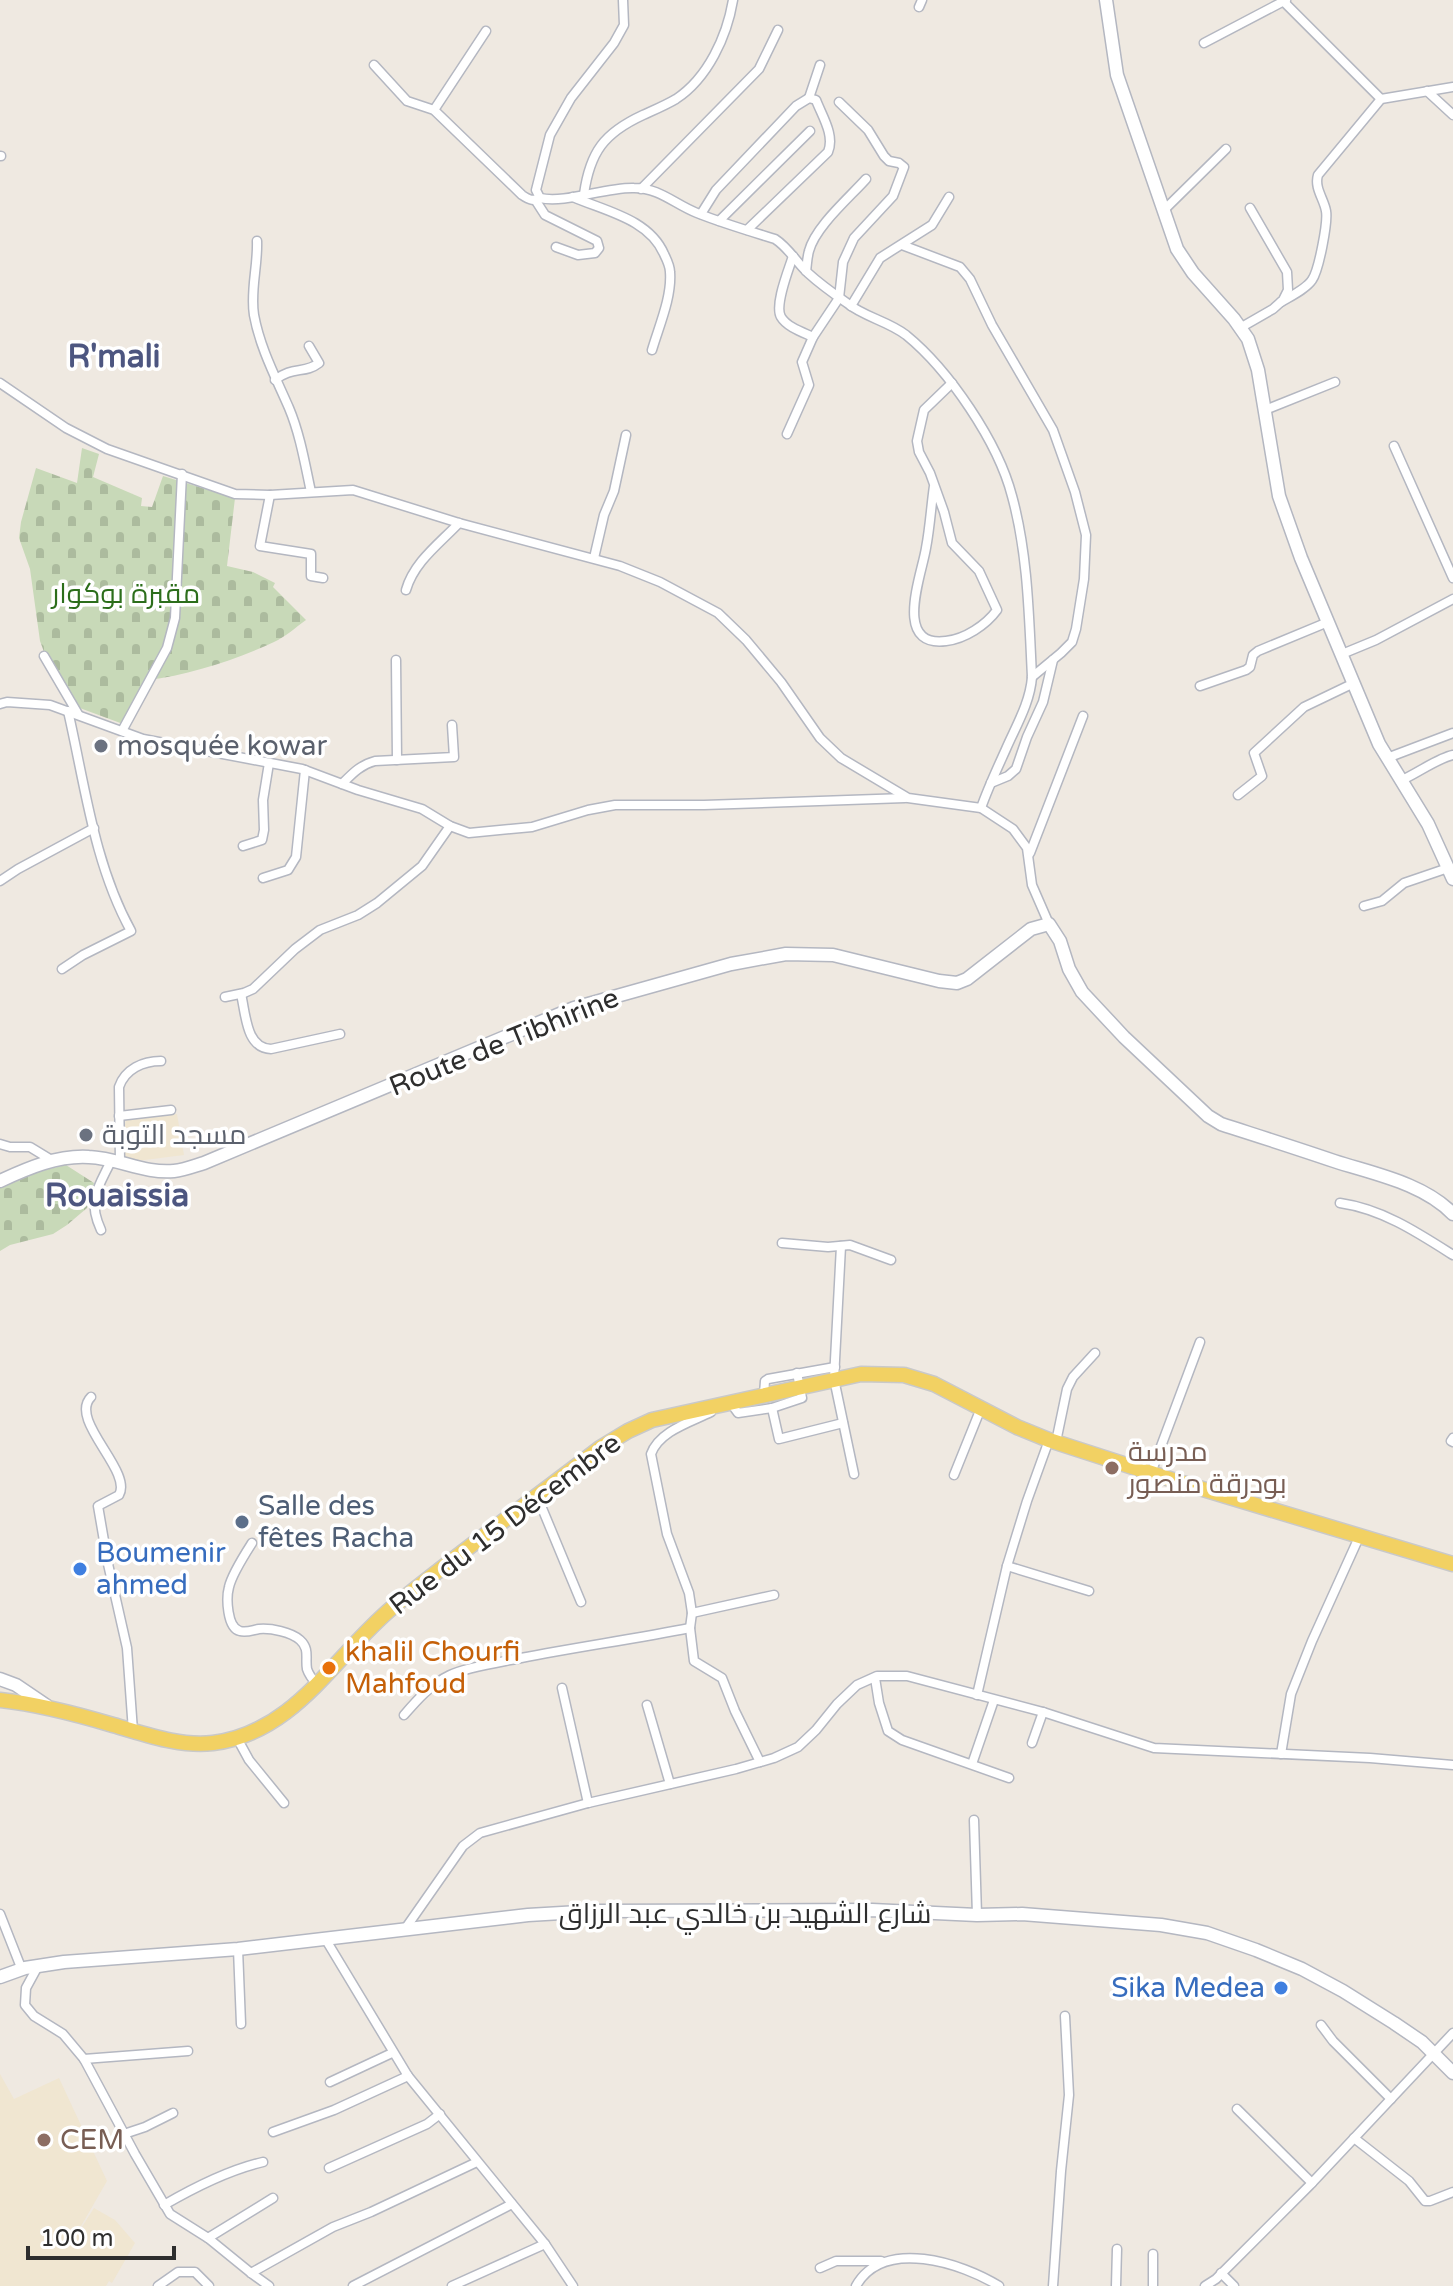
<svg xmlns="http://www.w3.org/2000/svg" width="1453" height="2286" font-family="'Varela Round',Cairo,sans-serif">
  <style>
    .education { fill: #f0e6d1 }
    .cemetery { fill: url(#cemetery-stones) }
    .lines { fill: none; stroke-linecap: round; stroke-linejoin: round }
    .street-casing { stroke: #b4b7c1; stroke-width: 11 }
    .secondary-casing { stroke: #b4b7c1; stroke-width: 15 }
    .primary-casing { stroke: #c9c9c9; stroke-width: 17 }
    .street { stroke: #fff; stroke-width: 8 }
    .secondary { stroke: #fff; stroke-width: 12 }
    .primary { stroke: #f2d163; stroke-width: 14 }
    .worship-dot { fill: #6b7280; stroke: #fff; stroke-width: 3 }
    .education-dot { fill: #8d6e63; stroke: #fff; stroke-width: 3 }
    .service-dot { fill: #5c6f8a; stroke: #fff; stroke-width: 3 }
    .shop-dot { fill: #3f7fe0; stroke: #fff; stroke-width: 3 }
    .food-dot { fill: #e8710a; stroke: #fff; stroke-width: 3 }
    .labels { text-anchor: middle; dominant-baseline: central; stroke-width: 7; stroke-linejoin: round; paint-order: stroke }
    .park-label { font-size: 28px; fill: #2c6e1b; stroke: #fff }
    .worship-label { font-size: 28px; fill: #5b616d; stroke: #fff; text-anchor: start }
    .street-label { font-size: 28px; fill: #2e2e2e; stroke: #fff }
    .education-label { font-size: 28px; fill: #785e54; stroke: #fff; text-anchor: start }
    .service-label { font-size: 28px; fill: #4e5e75; stroke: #fff; text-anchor: start }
    .shop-label { font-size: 28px; fill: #366cbe; stroke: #fff; text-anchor: start }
    .food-label { font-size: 28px; fill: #c56008; stroke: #fff; text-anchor: start }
    .quarter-label { font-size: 32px; font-weight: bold; fill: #4d5680; stroke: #fff }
  </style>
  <defs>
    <pattern id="cemetery-stones" width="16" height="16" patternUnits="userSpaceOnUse" patternTransform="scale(2)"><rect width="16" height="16" fill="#c8d9b8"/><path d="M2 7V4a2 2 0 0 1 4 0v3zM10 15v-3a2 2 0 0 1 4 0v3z" fill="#acbb9e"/></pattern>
  </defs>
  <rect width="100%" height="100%" fill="#efe9e1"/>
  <g class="education">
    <path d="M177 1114 184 1155 137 1161 125 1158 123 1134 126 1120Z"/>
    <path d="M0 2074 14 2099 59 2078 107 2181 69 2247 94 2208 115 2220 135 2243 112 2283 109 2281 106 2286H0Z"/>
  </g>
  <g class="cemetery">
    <path d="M82 448 99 454 93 477 142 498 141 506 152 507 163 476 235 498 227 566 253 572 275 583 273 587 306 620C295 628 285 637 274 642 235 660 189 675 147 680L123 724 77 707 47 660 40 641 30 569 19 538 21 522 36 468 77 483Z"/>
    <path d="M66 1165 94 1183 87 1208 67 1225 53 1234 10 1245 0 1251V1188L41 1171Z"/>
  </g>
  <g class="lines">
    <g class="street-casing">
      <g id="street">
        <path d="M623 0 624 25 614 43 571 98 550 135 536 190 540 198C565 204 605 187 634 188 660 188 674 204 697 213 722 223 749 231 775 239 789 248 796 262 808 273 820 284 834 294 847 303 864 317 888 321 906 335 949 370 998 442 1012 496 1028 554 1029 617 1032 677 1030 703 1016 726 1006 749 997 769 988 788 981 808"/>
        <path d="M1282 0 1381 99"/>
        <path d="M919 7 922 0"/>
        <path d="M1204 43 1286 0"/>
        <path d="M374 65 407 101 434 110 522 195C528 199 533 202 540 198"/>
        <path d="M1427 91 1453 115"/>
        <path d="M809 98 820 65"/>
        <path d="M434 110 486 31"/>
        <path d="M0 156H1"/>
        <path d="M641 189 759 69 778 30"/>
        <path d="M584 194C590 152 604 133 643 115 654 110 666 105 676 99 708 78 727 36 733 0"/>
        <path d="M573 197C605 211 649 219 664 254 667 260 670 266 670 272 672 297 659 326 652 350"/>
        <path d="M536 201 545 215 597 241 599 248 595 253 578 255 556 247"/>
        <path d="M1163 211 1226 149"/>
        <path d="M701 214 716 190 796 106 809 98 816 100C822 116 835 135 828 152L747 230"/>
        <path d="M719 221 810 131"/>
        <path d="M257 241C258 266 250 291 254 315 260 348 276 378 289 408 300 434 305 464 311 492"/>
        <path d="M902 245 960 267 970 279 992 325 1053 430 1075 492 1086 535 1084 579 1076 629 1072 642 1061 653 1032 677"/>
        <path d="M793 256C789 269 774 305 781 317 787 327 802 332 813 337"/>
        <path d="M806 271C807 265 807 258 809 251 815 227 849 198 866 179"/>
        <path d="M1281 302C1291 296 1306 289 1312 280 1319 270 1328 222 1326 211 1324 199 1314 188 1318 175L1381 99 1453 87"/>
        <path d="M851 306 880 258 932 225 949 197"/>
        <path d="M1240 328 1273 309 1283 300 1288 290 1287 272 1250 208"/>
        <path d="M275 380C292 366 305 374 319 363L309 346"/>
        <path d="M0 383 66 428 107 449 235 494 270 495 353 490 459 523 620 566 660 582 718 613 746 640 781 682 820 738 841 758 908 798 981 808 1013 829 1027 848 1032 885 1049 924"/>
        <path d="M1265 410 1335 382"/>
        <path d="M787 434 809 385 802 362 813 337 839 298 843 262 854 238 893 196 904 167 899 163 889 161 884 156 868 130 839 102"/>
        <path d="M1394 446 1453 578"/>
        <path d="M934 486C931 507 930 527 926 548 922 574 892 648 946 641 965 639 986 625 997 610L979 571 952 543 944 512 930 473 919 452 917 441 924 410 952 383"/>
        <path d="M270 495 260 546 311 554V576L323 578"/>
        <path d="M594 558 604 515 614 491 626 435"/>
        <path d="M406 590C414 562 439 544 459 523"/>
        <path d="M1342 654 1376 640 1453 599"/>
        <path d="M44 656 78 714"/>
        <path d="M396 660 397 760"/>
        <path d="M1200 686 1246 670 1250 667 1253 655 1258 651 1328 622"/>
        <path d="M0 704 7 702 50 705 143 739 302 769 358 790 422 809 450 826 469 833 532 827 588 810 615 805H704L905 798"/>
        <path d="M122 731 167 648 175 618 182 474"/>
        <path d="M1387 758 1453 733"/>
        <path d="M1400 781C1416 774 1438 758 1453 755"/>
        <path d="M991 783 1008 776 1016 769 1027 737 1043 702 1053 660"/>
        <path d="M342 784C352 774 360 765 375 761L454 757 452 725"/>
        <path d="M1238 795 1262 776 1254 753 1304 707 1354 683"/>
        <path d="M243 846 262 840 264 830 263 800 269 763"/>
        <path d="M1030 853 1083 716"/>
        <path d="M263 878 288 870 296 857 305 770"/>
        <path d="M0 881 18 869 94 828"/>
        <path d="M1364 906 1382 901 1404 883 1448 868"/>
        <path d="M62 969 83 955 131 931C94 864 85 785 68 711"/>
        <path d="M241 994C246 1015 246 1048 271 1049L340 1034"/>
        <path d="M225 997 244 993 253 989 295 949 320 930 358 915 377 903 422 866 450 826"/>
        <path d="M119 1116 171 1110"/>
        <path d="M0 1144 10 1147H30L53 1161"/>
        <path d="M120 1162 119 1087C125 1069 143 1061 161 1061"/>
        <path d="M1340 1203C1382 1209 1417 1232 1453 1255"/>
        <path d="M101 1230C87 1200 98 1188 111 1161"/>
        <path d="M782 1243 828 1247 850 1245 891 1260"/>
        <path d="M841 1246 834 1379 854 1474"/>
        <path d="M764 1394 765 1381 768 1379 835 1367"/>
        <path d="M91 1397C68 1420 133 1471 119 1495L98 1506 108 1564 127 1648 133 1731"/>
        <path d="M730 1402 738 1413 772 1408 802 1398 797 1373"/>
        <path d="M772 1408 779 1439 843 1423"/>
        <path d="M711 1412C691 1422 659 1431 651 1454L667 1534 689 1593 692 1613 690 1628 694 1661 722 1678 735 1711 760 1762"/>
        <path d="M1453 1438 1451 1441 1453 1442"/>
        <path d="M1056 1442 1067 1389 1073 1377 1095 1353"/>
        <path d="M1151 1473 1200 1342"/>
        <path d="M954 1475 981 1408"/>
        <path d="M537 1496 581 1602"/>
        <path d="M252 1543C245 1554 232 1574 229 1587 226 1598 227 1628 240 1631 246 1633 253 1630 259 1629 271 1628 291 1632 300 1640 310 1649 305 1658 307 1669 309 1675 313 1680 317 1684"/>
        <path d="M1007 1566 1089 1591"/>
        <path d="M692 1613 774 1595"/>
        <path d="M875 1678 879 1703 888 1731 902 1740 1009 1778"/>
        <path d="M562 1688 588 1803"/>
        <path d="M977 1695 1007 1566 1027 1501 1049 1440"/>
        <path d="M647 1705 670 1784"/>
        <path d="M404 1715C417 1700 431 1684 450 1675 467 1667 502 1662 521 1658 578 1647 634 1639 690 1628"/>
        <path d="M237 1738 249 1760 284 1803"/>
        <path d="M1032 1743 1043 1712"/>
        <path d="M1281 1754 1291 1694 1312 1641 1360 1535"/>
        <path d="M972 1764 994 1700"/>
        <path d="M974 1820 977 1915"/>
        <path d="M0 1914 22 1970"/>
        <path d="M405 1929 463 1846 480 1833 588 1803 736 1769 774 1758 798 1747 816 1730 837 1704 857 1685 877 1676H907L1043 1712 1154 1748 1370 1758 1453 1765"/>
        <path d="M326 1940 408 2076 545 2244 573 2286"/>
        <path d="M238 1949 241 2024"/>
        <path d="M38 1966 26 1988 25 2005 34 2016 63 2034 84 2059 135 2154 170 2214 208 2238 251 2273 269 2286"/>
        <path d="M1321 2025 1333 2041 1391 2099"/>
        <path d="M84 2059 188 2051"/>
        <path d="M330 2082 392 2053"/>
        <path d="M1237 2109 1312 2183"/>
        <path d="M273 2132 334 2110 408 2076"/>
        <path d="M124 2134 145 2127 173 2113"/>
        <path d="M1354 2138 1409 2181 1425 2201H1430L1453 2192"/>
        <path d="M329 2168 427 2124 440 2114"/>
        <path d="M164 2205C195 2187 228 2170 263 2162"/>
        <path d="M208 2238 273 2198"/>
        <path d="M1153 2254V2286"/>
        <path d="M820 2268 836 2261H881"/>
        <path d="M251 2273 333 2227 371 2212 477 2162"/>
        <path d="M1221 2273 1234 2286"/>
        <path d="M158 2286 178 2272H195L209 2286"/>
        <path d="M353 2286 512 2204"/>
        <path d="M452 2286 545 2244"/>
        <path d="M856 2286C883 2237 962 2263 999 2286"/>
        <path d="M1053 2286 1061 2171 1069 2095 1065 2016"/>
        <path d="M1116 2286 1117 2249"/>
        <path d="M1205 2286 1216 2279 1310 2185 1453 2033"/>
      </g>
    </g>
    <g class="secondary-casing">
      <g id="secondary">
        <path d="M1106 0 1117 75 1177 249 1193 273 1234 319 1248 339 1258 370 1279 496 1301 558 1379 744 1428 824 1453 879"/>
        <path d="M0 1181C28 1168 58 1155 89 1157 118 1158 145 1174 174 1171 184 1170 194 1166 204 1163L574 1008 731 964 786 954 833 955 939 981 957 983 967 979 1031 929 1049 924 1060 941 1069 969 1082 992 1124 1037 1208 1116 1221 1124C1258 1136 1296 1148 1334 1161 1374 1174 1423 1183 1453 1214"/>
        <path d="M0 1679 16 1685 47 1706"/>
        <path d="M0 1977 25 1968 64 1962 238 1949 528 1915 596 1911 872 1910 977 1915 1022 1914 1161 1925 1207 1933 1256 1950 1302 1969 1343 1991 1394 2023 1422 2042 1453 2073"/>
      </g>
    </g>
    <g class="primary-casing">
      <path id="primary" d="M0 1700C38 1704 76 1714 113 1725 145 1734 179 1747 213 1743 295 1733 335 1655 393 1607 460 1552 531 1501 600 1448L628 1431 652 1420 861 1374 904 1375 934 1384 1017 1427 1049 1440 1176 1481 1453 1564"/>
    </g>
    <use href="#street" class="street"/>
    <use href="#secondary" class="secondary"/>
    <use href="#primary" class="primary"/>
  </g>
  <g class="worship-dot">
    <circle cx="101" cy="746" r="8"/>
    <circle cx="86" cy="1135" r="8"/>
  </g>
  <g class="education-dot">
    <circle cx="1112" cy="1468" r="8"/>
    <circle cx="44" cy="2140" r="8"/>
  </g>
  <circle class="service-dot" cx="242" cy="1522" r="8"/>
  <g class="shop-dot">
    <circle cx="80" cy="1569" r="8"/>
    <circle cx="1281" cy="1988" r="8"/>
  </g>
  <circle class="food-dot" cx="329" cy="1668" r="8"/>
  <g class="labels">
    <g class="park-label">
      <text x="126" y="594">مقبرة بوكوار</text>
    </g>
    <g class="worship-label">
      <text x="117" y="746">mosquée kowar</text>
      <text x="102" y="1135">مسجد التوبة</text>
    </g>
    <g class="street-label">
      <text transform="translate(504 1042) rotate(-22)">Route de Tibhirine</text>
      <text transform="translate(505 1524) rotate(-37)">Rue du 15 Décembre</text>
      <text x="745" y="1914">شارع الشهيد بن خالدي عبد الرزاق</text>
    </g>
    <g class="education-label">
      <text x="1128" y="1452">مدرسة<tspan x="1128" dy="32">بودرقة منصور</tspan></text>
      <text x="60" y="2140">CEM</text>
    </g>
    <g class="service-label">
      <text x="258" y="1506">Salle des<tspan x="258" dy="32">fêtes Racha</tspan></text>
    </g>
    <g class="shop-label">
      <text x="96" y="1553">Boumenir<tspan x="96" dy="32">ahmed</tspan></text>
      <text x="1265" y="1988" text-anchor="end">Sika Medea</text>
    </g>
    <g class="food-label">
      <text x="345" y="1652">khalil Chourfi<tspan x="345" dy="32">Mahfoud</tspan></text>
    </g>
    <g class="quarter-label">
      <text x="114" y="357">R'mali</text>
      <text x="117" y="1196">Rouaissia</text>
    </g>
  </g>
  <path d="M28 2246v12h146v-12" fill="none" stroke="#2e2e2e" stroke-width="4"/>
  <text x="40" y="2246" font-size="24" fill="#2e2e2e" stroke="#ffffff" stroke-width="6" paint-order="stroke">100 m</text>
</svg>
